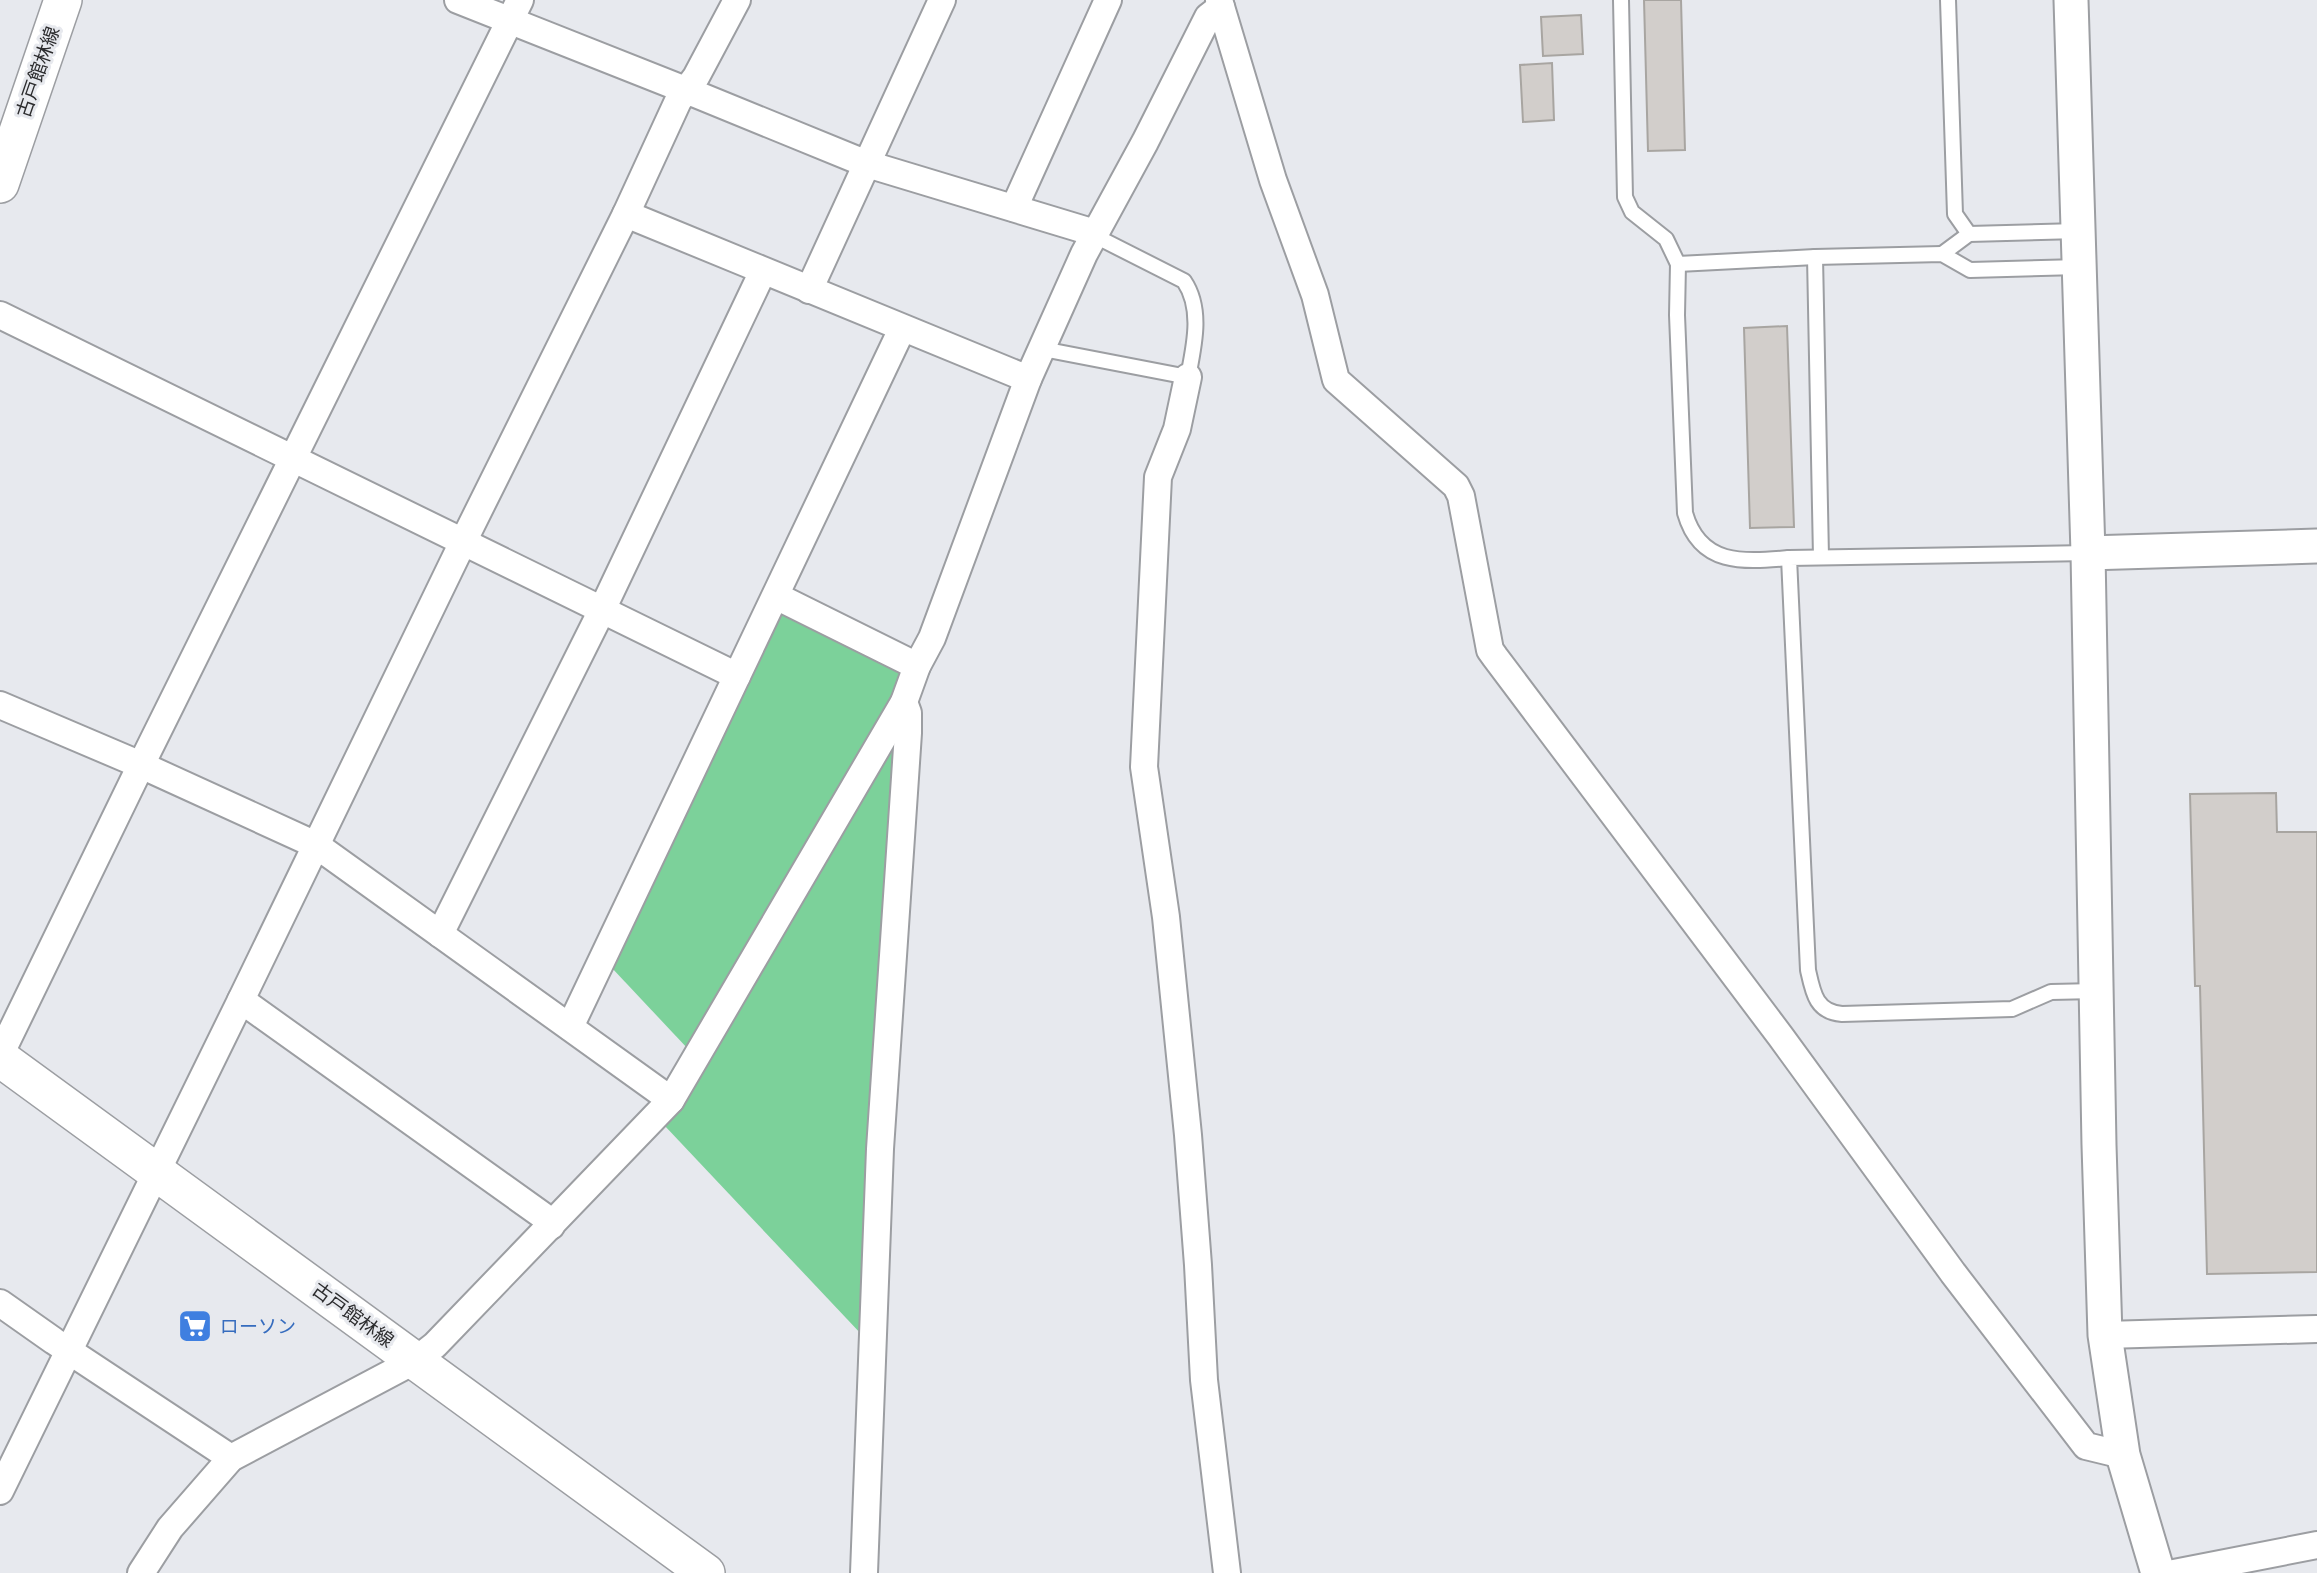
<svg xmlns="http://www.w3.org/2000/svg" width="2317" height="1573" font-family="'Times New Roman','Noto Sans JP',serif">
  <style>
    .forest { fill: #7cd19a }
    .building { fill: #d2cecb; stroke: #a8a5a1; stroke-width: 2 }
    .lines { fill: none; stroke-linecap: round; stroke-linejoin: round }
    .service-casing { stroke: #9c9ea2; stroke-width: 18 }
    .minor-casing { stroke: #9c9ea2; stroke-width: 30 }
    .tertiary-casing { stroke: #9c9ea2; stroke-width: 37 }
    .secondary-casing { stroke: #9c9ea2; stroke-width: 40 }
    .service { stroke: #fff; stroke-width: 14 }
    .minor { stroke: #fff; stroke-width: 26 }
    .tertiary { stroke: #fff; stroke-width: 33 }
    .secondary { stroke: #fff; stroke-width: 37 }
    .labels { text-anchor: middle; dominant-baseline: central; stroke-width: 6; stroke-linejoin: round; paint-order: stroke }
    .street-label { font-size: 19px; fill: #2c2c2e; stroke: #e7e9ee }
    .shop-label { font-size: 19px; fill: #366cbe; stroke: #e7e9ee; text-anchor: start }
  </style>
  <rect width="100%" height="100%" fill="#e7e9ee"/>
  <g class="forest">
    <path d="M772 603 905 672 893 703 689 1050 611 967Z"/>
    <path d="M900 726 863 1336 664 1125Z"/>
  </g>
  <g class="building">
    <path d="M1644 0H1681L1685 150 1648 151Z"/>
    <path d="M1581 15 1583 54 1543 56 1541 17Z"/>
    <path d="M1552 63 1554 120 1523 122 1520 65Z"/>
    <path d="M1787 326 1794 527 1750 528 1744 328Z"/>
    <path d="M2276 793 2277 832H2317V1272L2207 1274 2200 986H2195L2190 794Z"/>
  </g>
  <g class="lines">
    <g class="service-casing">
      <g id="service">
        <path d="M1621 0 1625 197 1632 212 1666 239 1678 264 1815 257 1942 254 1970 270 2079 267"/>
        <path d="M1948 0 1955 214 1969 234"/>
        <path d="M1942 254 1969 234 2078 231"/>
        <path d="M1815 257 1821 557"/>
        <path d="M1678 264 1677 315 1685 513C1700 566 1743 562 1789 558"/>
        <path d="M1044 347 1053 351 1188 377C1194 346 1203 309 1184 281L1105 241 1095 233"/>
        <path d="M2088 553 1789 558 1808 970C1813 993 1816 1012 1842 1014L2012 1009 2051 992 2096 991"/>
      </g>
    </g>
    <g class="minor-casing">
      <g id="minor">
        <path d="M458 0 698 95 867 164 1095 233"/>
        <path d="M1219 0 1273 180 1315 295 1336 380 1456 486 1461 496 1490 650 1495 657 1781 1037 1953 1273 2086 1446 2123 1455"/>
        <path d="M1014 208 1108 0"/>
        <path d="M626 214 1028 379"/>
        <path d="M809 290 942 0"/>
        <path d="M0 315 737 676"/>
        <path d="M1188 377 1177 429 1158 477 1144 767 1166 917 1188 1135 1198 1265 1204 1380 1227 1573"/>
        <path d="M776 596 917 666"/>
        <path d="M0 705 141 765 316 845 671 1100"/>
        <path d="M440 934 602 610 763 271"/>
        <path d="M241 1000 542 1215 551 1226"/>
        <path d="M570 1027 902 329"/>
        <path d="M0 1055 141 765 520 0"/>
        <path d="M0 1303 54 1341 231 1458"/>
        <path d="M2105 1335 2317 1329"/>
        <path d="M0 1491 241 1000 463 542 626 214 678 101 696 77 737 0"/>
        <path d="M141 1573 170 1528 231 1458 416 1360 435 1345 671 1100 904 702 917 666 932 638 1028 379 1084 254 1145 142 1208 17 1221 7"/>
        <path d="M864 1573 880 1149 908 733V713L904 702"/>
        <path d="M2174 1573 2317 1545"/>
      </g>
    </g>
    <g class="tertiary-casing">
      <g id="tertiary">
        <path d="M2071 0 2088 553 2099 1145 2105 1335 2123 1455 2158 1573"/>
        <path d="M2088 553 2317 546"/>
      </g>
    </g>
    <g class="secondary-casing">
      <g id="secondary">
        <path d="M0 184 63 0"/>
        <path d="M0 1058 706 1573"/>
      </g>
    </g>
    <use href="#service" class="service"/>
    <use href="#minor" class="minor"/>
    <use href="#tertiary" class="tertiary"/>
    <use href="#secondary" class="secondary"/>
  </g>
  <defs>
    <g id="supermarket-square" transform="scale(1.75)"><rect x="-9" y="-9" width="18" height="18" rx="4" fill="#3f7fe0" stroke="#e7e9ee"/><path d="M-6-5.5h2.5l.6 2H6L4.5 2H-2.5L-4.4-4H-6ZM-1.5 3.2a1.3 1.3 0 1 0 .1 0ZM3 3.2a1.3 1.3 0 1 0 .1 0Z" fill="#fff"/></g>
  </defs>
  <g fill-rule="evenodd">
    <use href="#supermarket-square" x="195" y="1326"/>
  </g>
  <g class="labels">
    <g class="street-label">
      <text transform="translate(38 72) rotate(-71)">古戸館林線</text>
      <text transform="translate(353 1315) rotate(36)">古戸館林線</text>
    </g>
    <g class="shop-label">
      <text x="220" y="1326">ローソン</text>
    </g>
  </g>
</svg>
